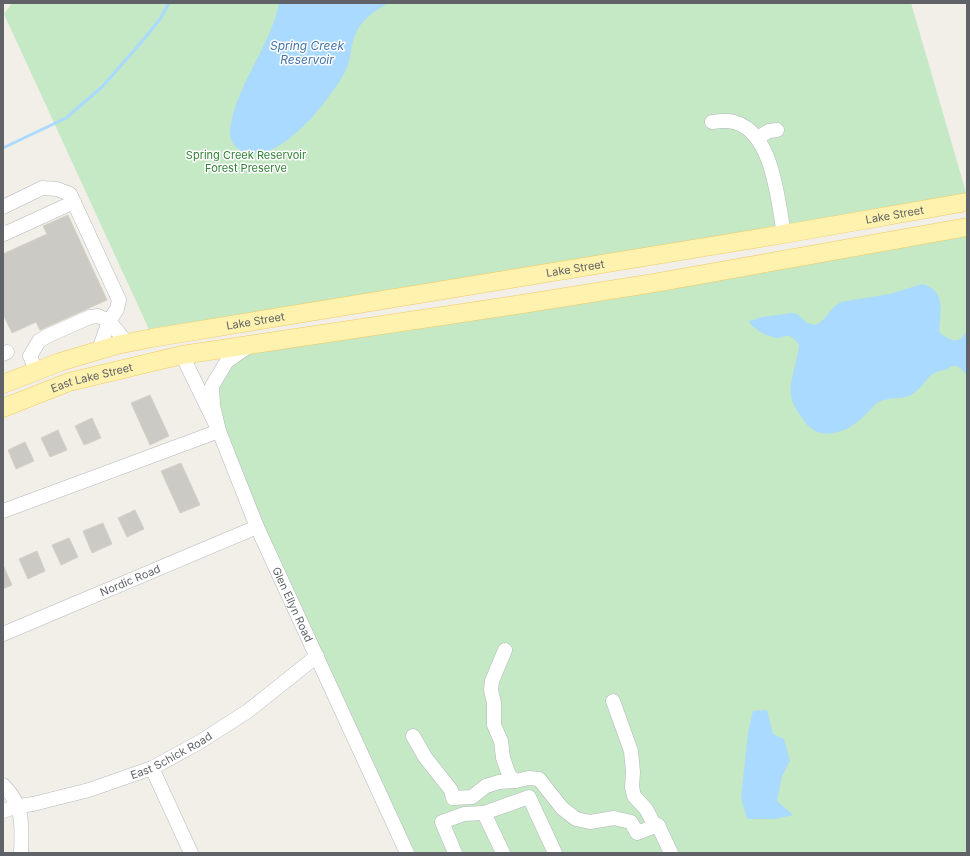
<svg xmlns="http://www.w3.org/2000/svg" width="970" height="856" font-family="Inter,sans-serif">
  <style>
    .green { fill: #c5e8c5 }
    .water { fill: #aadaff }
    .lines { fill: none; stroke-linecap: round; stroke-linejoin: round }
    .stream { stroke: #aadaff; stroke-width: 3 }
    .building { fill: #cccac5; stroke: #d6d1c6 }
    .minor-casing { stroke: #b5b8bc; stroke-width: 15 }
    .major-casing { stroke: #f2c960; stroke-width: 19 }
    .minor { stroke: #fff; stroke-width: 14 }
    .major { stroke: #fff2af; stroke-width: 18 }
    .labels { text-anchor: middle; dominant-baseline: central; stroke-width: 3; stroke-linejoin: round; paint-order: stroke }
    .park-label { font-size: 11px; fill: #348238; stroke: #fff }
    .street-label { font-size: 11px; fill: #5f6368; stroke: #fff }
    .water-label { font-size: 12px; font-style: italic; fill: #4174aa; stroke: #fff }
  </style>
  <rect width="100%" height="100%" fill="#f1efe8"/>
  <g class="green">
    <path d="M12 3H911L967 196 153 338 4 14Z"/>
    <path d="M967 227V853H411L261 525 223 429 216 392 232 363 254 349Z"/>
  </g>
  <g class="water">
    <path d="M279 3H388C377 10 363 18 357 31 350 43 352 59 345 72 331 98 283 161 248 153 237 151 229 142 230 130 235 86 271 46 279 3Z"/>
    <path d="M922 284C947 290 940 314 939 332 945 337 953 343 960 339 963 338 964 334 967 332V375C963 371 959 364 952 366 950 367 947 370 944 370 926 373 927 384 914 393 904 401 889 396 879 402 872 406 869 412 863 417 848 432 820 443 805 422 800 415 792 405 791 395 789 378 798 362 799 344 796 341 793 337 789 336 785 335 783 338 779 338 770 338 752 329 749 321L762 317 792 313 797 314 807 323 816 325C828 319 829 308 841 302L890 294Z"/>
    <path d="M767 710 773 734 784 739 790 761 782 776 777 801 793 815 775 819H747L741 798 748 733 753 711Z"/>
  </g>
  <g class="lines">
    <path class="stream" d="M3 148 66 118 102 87 144 39 160 19 169 3"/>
  </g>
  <g class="building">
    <path d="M68 215 107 300 40 330 36 322 12 333 3 314V254L47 234 43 226Z"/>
    <path d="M150 395 169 436 150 445 131 403Z"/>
    <path d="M92 418 101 438 84 445 75 426Z"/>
    <path d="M58 430 67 450 50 457 41 438Z"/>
    <path d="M25 442 34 461 16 469 8 450Z"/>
    <path d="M181 463 200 505 180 513 161 471Z"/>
    <path d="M135 510 144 529 127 537 118 518Z"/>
    <path d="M103 523 112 544 92 553 83 531Z"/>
    <path d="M69 538 78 557 61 565 52 545Z"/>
    <path d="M37 551 45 571 28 579 19 559Z"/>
    <path d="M3 565 12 585 3 589Z"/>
  </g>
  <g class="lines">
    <g class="minor-casing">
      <g id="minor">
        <path d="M712 122C719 121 727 120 734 122 773 132 778 201 784 234"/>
        <path d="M757 138 769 131 777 130"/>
        <path d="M3 207 42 188 57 189 70 194 119 300 117 309 109 321 98 316 90 317 47 336 39 341 30 356 36 371"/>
        <path d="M3 232 4 234 74 202"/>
        <path d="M99 350 109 321 127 343"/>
        <path d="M3 354 7 352"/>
        <path id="s1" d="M182 355 219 431 257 527 407 853"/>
        <path d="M3 511 219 431 213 406 212 386 227 361 249 346"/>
        <path id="s2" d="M3 634 257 527"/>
        <path d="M505 650 492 681 491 690 494 703V725L501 741 503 758 509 775 515 781 529 778 539 779 562 808 576 819 590 822 614 818 631 822 637 833 658 825 671 853"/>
        <path d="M613 701 631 751 633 772 632 787 634 796 646 809 655 826"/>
        <path d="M413 736 425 757 451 790 453 798 472 797 486 786 499 782 515 781"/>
        <path d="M152 768 191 853"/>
        <path d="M3 785C24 805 22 826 21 853"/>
        <path id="s3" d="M3 811 18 806 33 804 89 790 152 768 198 743 248 711 317 656"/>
        <path d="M484 813 529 797 555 853"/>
        <path d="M455 853 442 822 464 814 484 813 503 853"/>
      </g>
    </g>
    <g class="major-casing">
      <g id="major">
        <path id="s4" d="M3 384 60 362 117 345 152 338 784 234 967 202"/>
        <path id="s5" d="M3 408 69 382 182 355 522 304 654 283 967 227"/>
      </g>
    </g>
    <use href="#minor" class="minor"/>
    <use href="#major" class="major"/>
  </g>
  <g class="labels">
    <g class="park-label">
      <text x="246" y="155">Spring Creek Reservoir<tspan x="246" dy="13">Forest Preserve</tspan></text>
    </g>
    <g class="street-label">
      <text stroke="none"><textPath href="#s4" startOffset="909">Lake Street</textPath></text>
      <text stroke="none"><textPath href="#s4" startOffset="585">Lake Street</textPath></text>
      <text stroke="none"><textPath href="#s4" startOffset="261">Lake Street</textPath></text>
      <text stroke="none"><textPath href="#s5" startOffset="94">East Lake Street</textPath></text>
      <text stroke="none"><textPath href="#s2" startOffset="138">Nordic Road</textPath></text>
      <text stroke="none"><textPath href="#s1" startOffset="273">Glen Ellyn Road</textPath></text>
      <text stroke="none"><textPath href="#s3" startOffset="178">East Schick Road</textPath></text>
    </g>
    <g class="water-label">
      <text x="307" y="45">Spring Creek<tspan x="307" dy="14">Reservoir</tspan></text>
    </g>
  </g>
  <rect width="970" height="856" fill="none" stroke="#5f6368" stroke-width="8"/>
</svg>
